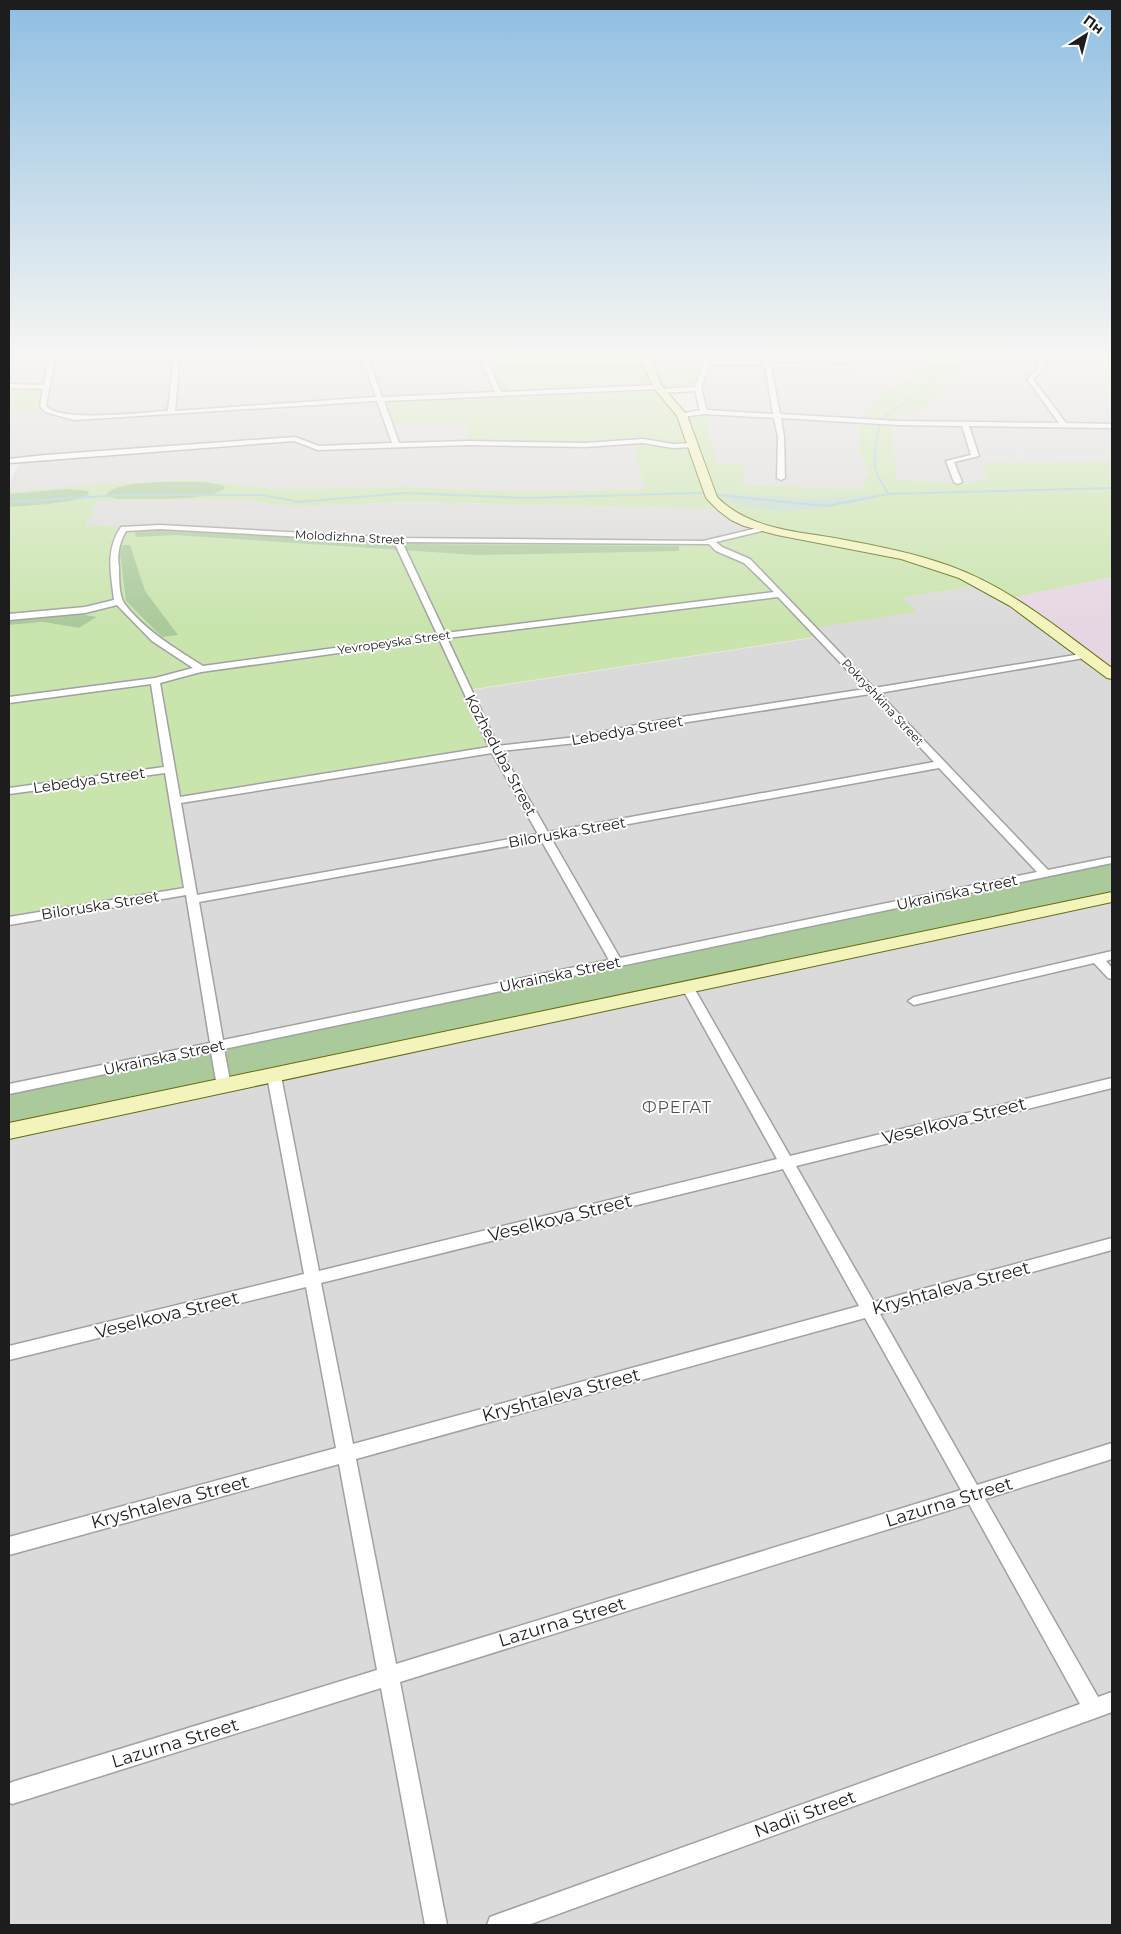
<svg xmlns="http://www.w3.org/2000/svg" width="1121" height="1934" font-family="Montserrat,sans-serif">
  <style>
    .residential { fill: #dbdada }
    .industrial { fill: #e6d6e3 }
    .grass { fill: #c9e4ad; fill-rule: evenodd }
    .forest { fill: #aaca9b }
    .wetland { fill: #c2dace }
    .park { fill: #c3f5c6 }
    .lines { fill: none; stroke-linecap: round; stroke-linejoin: round }
    .stream { stroke: #a7ced8; stroke-width: 2 }
    .street-casing { stroke: #a1a1a1; stroke-width: 3 }
    .secondary-casing { stroke: #636b0d; stroke-width: 2 }
    .street { fill: #fff; fill-rule: evenodd }
    .secondary { fill: #f2f4bb; fill-rule: evenodd }
    .labels { text-anchor: middle; dominant-baseline: central; stroke-width: 4; stroke-linejoin: round; paint-order: stroke }
    .far-street-label { font-size: 12px; fill: #1d1d1d; stroke: #fff }
    .street-label { font-size: 15px; fill: #1d1d1d; stroke: #fff }
    .neighbourhood-label { font-size: 16px; letter-spacing: 1px; fill: #505050; stroke: #fff }
    .near-street-label { font-size: 18px; fill: #1d1d1d; stroke: #fff }
  </style>
  <rect width="100%" height="100%" fill="#edeae4"/>
  <g class="residential">
    <path d="M53 354H481L499 394 468 423V443L632 442 646 489 540 492 403 487 276 489 193 480 100 484 9 492V484L21 460 9 461V416L43 406Z"/>
    <path d="M644 354H931L921 371 877 396 871 405 859 429V449L868 472 862 489 742 485 718 464 698 389 651 372Z"/>
    <path d="M963 354H1112V462L983 463 988 477 967 484 897 479 891 421 923 408 963 366Z"/>
    <path d="M232 499 295 507 410 502 721 509 763 528 712 542 397 540 86 526 97 501Z"/>
    <path d="M982 584 1112 679V892L9 1125V921L190 890 175 801 466 691 820 637 813 628 916 612 903 598Z"/>
    <path d="M1112 903V1925H9V1138Z"/>
  </g>
  <g class="industrial">
    <path d="M9 354H53L46 387 9 386Z"/>
    <path d="M1112 577V672L1010 598Z"/>
  </g>
  <g class="grass">
    <path d="M481 354H644L651 372 704 371 698 389 662 391 682 415 704 412 718 464 745 465 743 485 862 489 868 472 859 449V429L871 405 877 396 921 371 931 354H963V366L946 383 943 394 923 408 891 421 897 479 967 484 987 477 983 463 1112 462V577L1010 598 982 584 903 598 917 612 814 628 821 636 467 690 495 749 176 801 191 890 9 921V625L43 622 79 628 96 618 51 609 9 614V492L100 484 193 480 276 489 403 487 540 492 645 489 632 442 605 445 468 443 467 423H389L381 399 499 393ZM232 499 295 507 410 502 721 509 762 528 703 543 397 540 86 525 97 501Z"/>
    <path d="M9 386 46 387 43 406 9 416Z"/>
  </g>
  <g class="forest">
    <path d="M205 482 225 486 224 489C206 502 145 498 120 499L109 497 107 494C116 479 187 482 205 482Z"/>
    <path d="M67 489 88 491 89 494C82 503 23 506 9 507V494Z"/>
    <path d="M134 530H164L411 544 679 546V551L477 555 175 535 136 537Z"/>
    <path d="M123 545H130L145 591 178 635 162 637 126 601 120 554Z"/>
    <path d="M51 609 97 617 79 628 43 622 9 625V614Z"/>
    <path d="M1112 860V892L9 1125V1089Z"/>
  </g>
  <path class="wetland" d="M717 493 813 499 889 494C847 508 754 523 717 493Z"/>
  <path class="park" d="M538 376 544 389 510 391 506 378Z"/>
  <g class="lines">
    <g class="stream">
      <path d="M880 420 933 381 943 354"/>
      <path d="M880 424C874 457 868 466 889 494"/>
      <path d="M9 502 123 495H262L299 502 406 493 527 498 698 493 827 506 889 494 1112 488"/>
    </g>
    <g class="street-casing">
      <g id="street">
        <path d="M50 354H56L46 406C60 423 145 412 168 411L174 354H180L175 411 376 397 361 354H367L382 397 495 392 478 354H484L501 392 658 385 661 387 658 389 384 401 399 443 468 441 585 443 643 439 673 444 694 443 698 445 694 447 673 448 643 443 585 447 468 445 318 450 294 441 9 463V459L45 455 295 437 319 446 392 443 377 401 74 420 45 412 40 406 43 389 9 388V384L44 385Z"/>
        <path d="M703 354H709V361H764L763 354H769L771 363 851 365 854 362 852 354H858L860 362 853 369 771 367 780 414 898 421 1059 423 1027 379 1039 367 1034 354H1040L1045 367 1033 379 1066 423 1112 424V428L969 426 979 456 954 462 962 482 958 484 954 482 946 461 971 455 962 426 898 425 781 418 784 437 785 478 781 480 777 478 778 437 774 418 704 414 682 417 679 415 680 414 700 410 695 391 661 393 658 391 661 389 695 387 703 363ZM709 365H765L773 414 707 410 701 389Z"/>
        <path d="M160 525 397 538 703 541 766 526V530L716 542 722 547 750 559 874 688 1087 653 1089 655 1084 658 879 693 1048 870 1112 857V863L224 1049 231 1086 229 1090H219L217 1086 211 1052 9 1094V1084L210 1043 186 895 9 925V917L184 888 165 773 9 794V788L164 767 151 684 9 703V697L155 678 193 668 152 641 117 605 85 613 9 620V614L85 607 114 600C111 574 105 550 121 527ZM160 529 394 542 437 634 203 666C176 649 143 629 124 603 119 595 119 578 119 568 117 555 119 543 126 531ZM402 542 709 544 716 551 744 563 774 592 445 633ZM778 597 865 689 662 720 576 737 498 746 447 638ZM439 639 489 747 180 797 160 683 201 672ZM870 694 934 762 548 832 501 751 576 743 662 726ZM492 753 538 834 197 895 181 803ZM939 768 1037 872 620 958 551 838ZM541 840 609 960 223 1040 199 902Z"/>
        <path d="M1112 951V959L1106 961 1112 968V979L1108 978 1094 963 914 1005 908 1001 914 997Z"/>
        <path d="M688 984 694 988 790 1156 1112 1078V1088L796 1166 874 1302 1112 1238V1250L880 1314 977 1485 1112 1443V1459L985 1499 1098 1697 1112 1692V1712L528 1925H487L490 1917 498 1914 1080 1704 969 1504 400 1682 447 1925H425L381 1688 12 1804 9 1802V1784L12 1782 377 1670 339 1464 9 1555V1537L336 1448 306 1287 9 1360V1346L304 1274 267 1076 269 1073H279L281 1076 319 1271 777 1159 682 988ZM783 1169 859 1306 353 1444 321 1283ZM865 1318 961 1490 396 1664 356 1459Z"/>
      </g>
    </g>
    <g class="secondary-casing">
      <g id="secondary">
        <path d="M639 354H649L662 386 687 415 717 497C750 530 797 531 840 539 877 546 914 553 950 566 1011 588 1060 630 1112 668V679L1107 678 1010 606 959 578 901 559 777 535 744 526 731 520 719 511 706 498 677 416 653 387Z"/>
        <path d="M1112 892V902L9 1139V1123Z"/>
      </g>
    </g>
    <use href="#street" class="street"/>
    <use href="#secondary" class="secondary"/>
  </g>
  <linearGradient id="sky" x2="0" y2="1"><stop stop-color="#8ebee2"/><stop offset="0.57" stop-color="#f7f6f3"/><stop offset="1" stop-color="#f7f6f3" stop-opacity="0"/></linearGradient>
  <rect width="1121" height="625" fill="url(#sky)"/>
  <g class="labels">
    <g class="far-street-label">
      <text transform="translate(350 537) rotate(3)">Molodizhna Street</text>
      <text transform="translate(394 642) rotate(-8)">Yevropeyska Street</text>
      <text transform="translate(883 702) rotate(47)">Pokryshkina Street</text>
    </g>
    <g class="street-label">
      <text transform="translate(627 730) rotate(-10)">Lebedya Street</text>
      <text transform="translate(501 755) rotate(62)">Kozheduba Street</text>
      <text transform="translate(89 780) rotate(-8)">Lebedya Street</text>
      <text transform="translate(567 832) rotate(-10)">Biloruska Street</text>
      <text transform="translate(957 892) rotate(-12)">Ukrainska Street</text>
      <text transform="translate(100 905) rotate(-9)">Biloruska Street</text>
      <text transform="translate(560 974) rotate(-12)">Ukrainska Street</text>
      <text transform="translate(164 1057) rotate(-12)">Ukrainska Street</text>
    </g>
    <g class="neighbourhood-label">
      <text x="677" y="1107">ФРЕГАТ</text>
    </g>
    <g class="near-street-label">
      <text transform="translate(954 1121) rotate(-14)">Veselkova Street</text>
      <text transform="translate(560 1218) rotate(-14)">Veselkova Street</text>
      <text transform="translate(951 1288) rotate(-15)">Kryshtaleva Street</text>
      <text transform="translate(167 1315) rotate(-14)">Veselkova Street</text>
      <text transform="translate(561 1395) rotate(-15)">Kryshtaleva Street</text>
      <text transform="translate(170 1502) rotate(-15)">Kryshtaleva Street</text>
      <text transform="translate(949 1502) rotate(-17)">Lazurna Street</text>
      <text transform="translate(562 1622) rotate(-17)">Lazurna Street</text>
      <text transform="translate(175 1743) rotate(-17)">Lazurna Street</text>
      <text transform="translate(805 1814) rotate(-20)">Nadii Street</text>
    </g>
  </g>
  <rect width="1121" height="1934" fill="none" stroke="#1d1d1d" stroke-width="20"/>
  <g transform="translate(1086 35) rotate(36)" stroke="#ffffff" stroke-width="4" paint-order="stroke">
  <path d="M0-4L9 19L0 12L-9 19Z" fill="#1d1d1d"/>
  <text y="-8" font-size="14" font-weight="bold" text-anchor="middle" fill="#1d1d1d">Пн</text>
  </g>
</svg>
